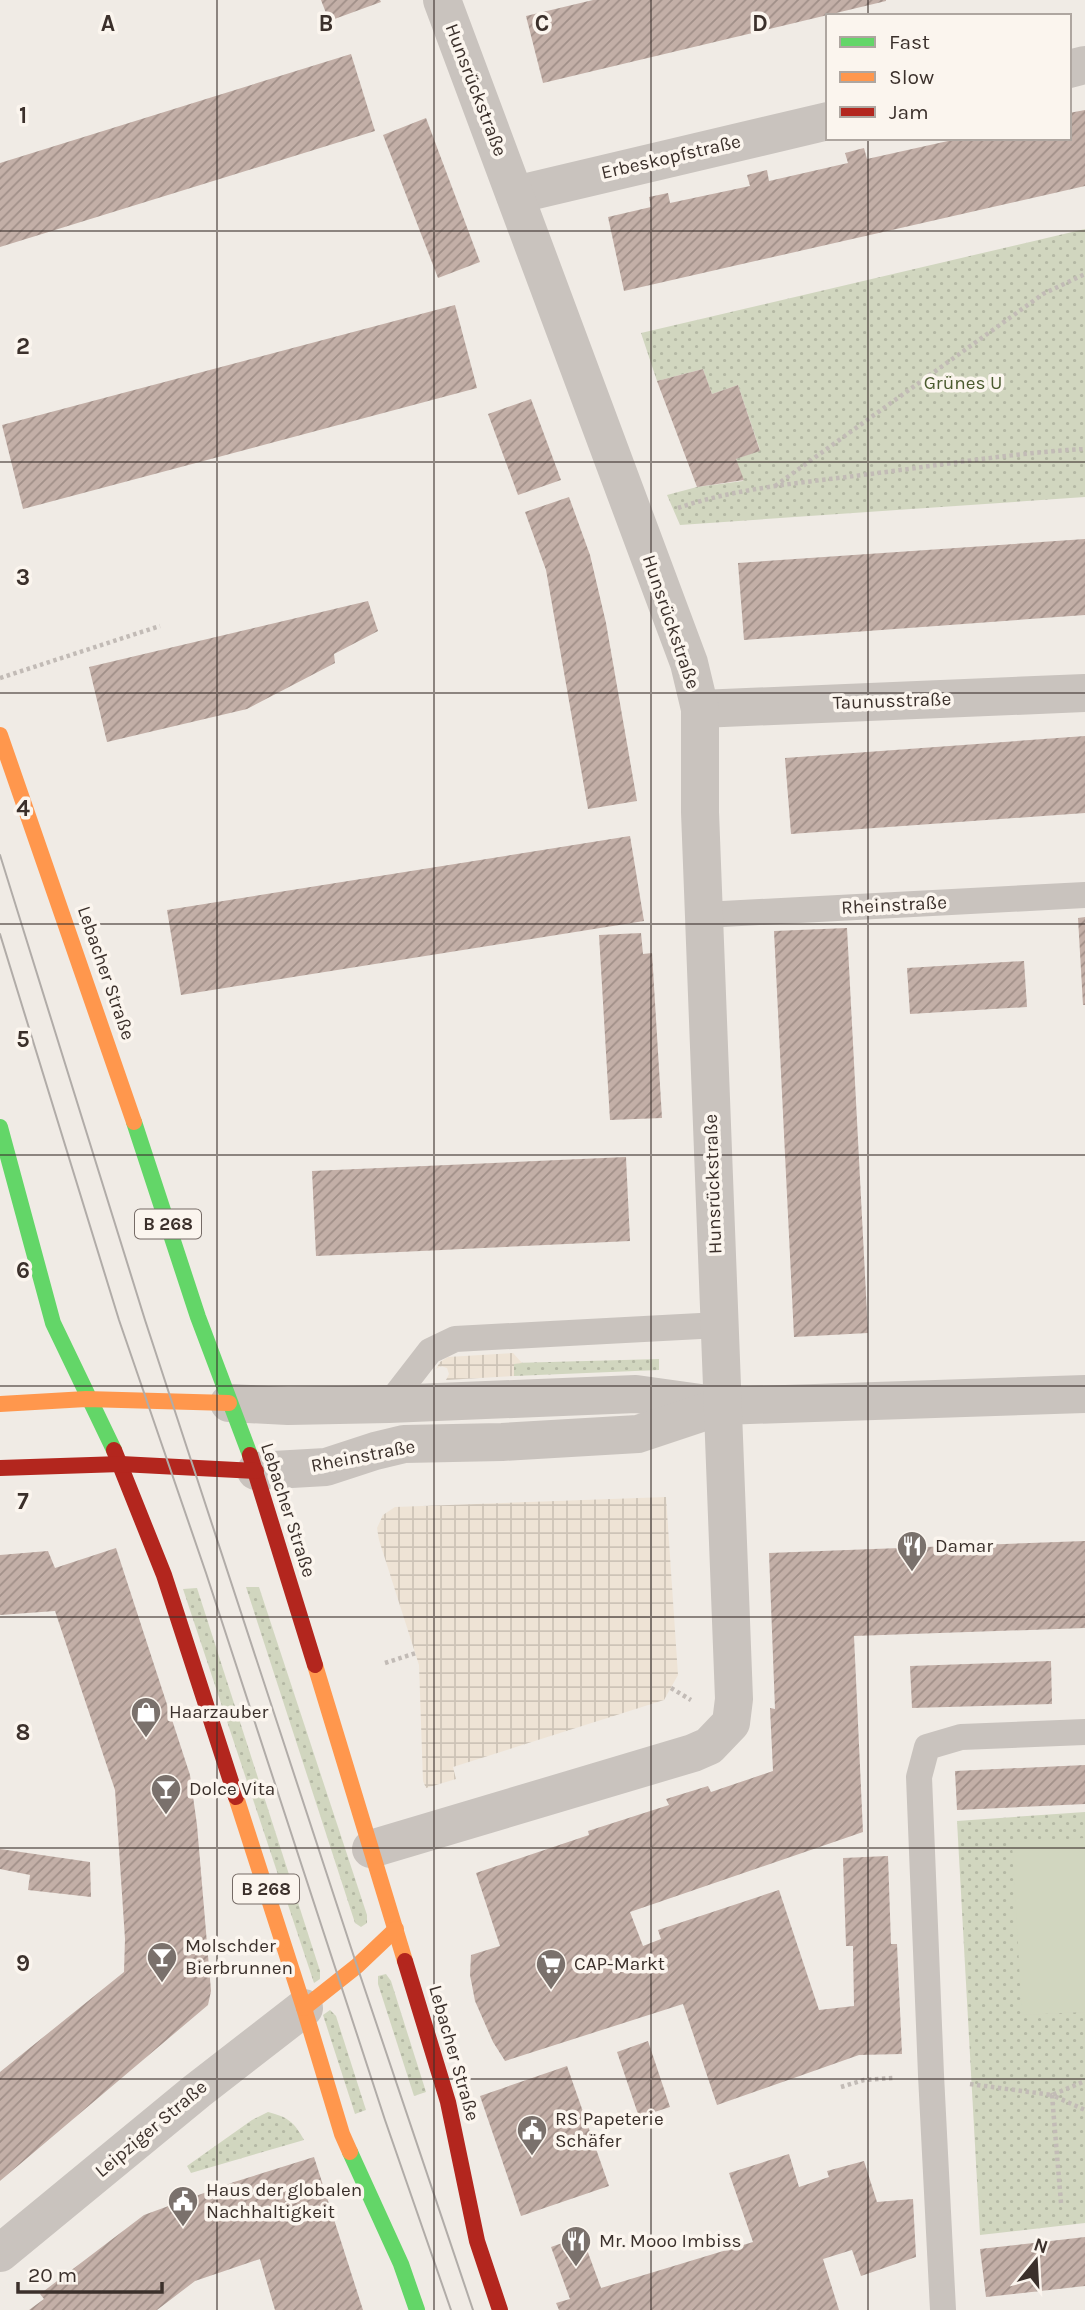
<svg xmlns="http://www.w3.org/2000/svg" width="1085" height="2310" font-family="Karla,sans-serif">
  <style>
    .green { fill: url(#green-dots) }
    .pitch { fill: #d1d6bf }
    .plaza { fill: url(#plaza-grid) }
    .building { fill: url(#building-hatch) }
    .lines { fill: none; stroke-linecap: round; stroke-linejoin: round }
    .path { stroke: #c2bbb6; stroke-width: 4.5; stroke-dasharray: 3.5 3.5; stroke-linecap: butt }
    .lane { stroke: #c9c3be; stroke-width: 26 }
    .street { stroke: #c9c3be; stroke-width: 38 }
    .fast { stroke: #63d668; stroke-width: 16 }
    .slow { stroke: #ff974d; stroke-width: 16 }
    .jam { stroke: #b3261e; stroke-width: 16 }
    .tram { stroke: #b1aca8; stroke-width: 2 }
    .grid { fill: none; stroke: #3b302b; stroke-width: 2; stroke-opacity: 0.55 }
    .labels { text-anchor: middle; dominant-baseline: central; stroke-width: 7; stroke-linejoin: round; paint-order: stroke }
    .shield { fill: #fbf5ee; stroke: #756b66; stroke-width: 2 }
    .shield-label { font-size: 18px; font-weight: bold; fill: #3b302b }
    .street-label { font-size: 19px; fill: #3b302b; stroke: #fbf5ee }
    .park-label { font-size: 19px; fill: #4a5a2e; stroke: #fbf5ee }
    .poi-label { font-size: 19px; fill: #3b302b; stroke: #fbf5ee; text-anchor: start }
    .grid-label { font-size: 23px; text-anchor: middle; font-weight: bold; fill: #3b302b; stroke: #fbf5ee; stroke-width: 7; stroke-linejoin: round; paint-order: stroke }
  </style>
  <defs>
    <pattern id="green-dots" width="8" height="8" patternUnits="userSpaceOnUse" patternTransform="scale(1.75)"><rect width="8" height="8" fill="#d1d6bf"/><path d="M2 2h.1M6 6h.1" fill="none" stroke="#b4b8a4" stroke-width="1.8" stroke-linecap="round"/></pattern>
    <pattern id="plaza-grid" width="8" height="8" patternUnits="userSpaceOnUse" patternTransform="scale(1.75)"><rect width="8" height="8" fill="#eee3d5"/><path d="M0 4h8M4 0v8" fill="none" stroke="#cdc3b7"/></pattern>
    <pattern id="building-hatch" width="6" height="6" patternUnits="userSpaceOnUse" patternTransform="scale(1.75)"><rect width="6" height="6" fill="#c3afa7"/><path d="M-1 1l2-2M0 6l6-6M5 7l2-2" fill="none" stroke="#a08f88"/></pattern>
  </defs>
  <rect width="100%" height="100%" fill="#f0ebe5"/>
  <g class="green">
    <path d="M1085 229V497L680 525 667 495 697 487 743 481 736 459 760 450 738 385 712 394 703 369 657 381 641 333Z"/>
    <path d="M659 1359V1370L514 1376 513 1363Z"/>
    <path d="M246 1587H259L367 1915V1923L361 1927 355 1923Z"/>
    <path d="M197 1588 320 1971V1979L314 1983 183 1589Z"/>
    <path d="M1085 1812V2223L980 2235 957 1821Z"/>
    <path d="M386 1974 391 1981 426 2092 414 2096 378 1984V1976Z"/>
    <path d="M330 2010 336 2016 366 2110 355 2114 323 2015Z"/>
    <path d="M268 2112C288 2117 294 2122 304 2140L191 2173 187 2166 252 2120Z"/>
  </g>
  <path class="pitch" d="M1085 1838V2012L1022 2015 1012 1842Z"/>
  <g class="plaza">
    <path d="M513 1353 522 1363 514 1364V1376L446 1380 449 1374 447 1368 441 1366 436 1369 440 1362 448 1357Z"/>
    <path d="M666 1497 678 1675 664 1700 453 1767 456 1779 426 1788 423 1781 419 1665 379 1540 377 1528 383 1515 395 1507Z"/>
  </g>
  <g class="building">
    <path d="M321 0H380L381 2 329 21Z"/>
    <path d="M593 0H886V1L543 83 526 16Z"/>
    <path d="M351 54 375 131 0 247V163Z"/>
    <path d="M1085 110V186L624 291 608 217 651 207 649 197 668 193 670 203 750 186 747 175 767 170 769 181 848 163 845 153 864 148 867 159 948 141V138H1069V113Z"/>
    <path d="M426 118 480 262 438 278 383 135Z"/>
    <path d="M455 305 477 388 23 509 2 425Z"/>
    <path d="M703 369 712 394 738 385 760 451 736 459 744 480 697 487 657 381Z"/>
    <path d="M531 399 561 480 518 495 488 414Z"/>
    <path d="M569 497 590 555 606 623 637 801 588 809 546 570 525 512Z"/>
    <path d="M1085 539V615L744 640 738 563Z"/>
    <path d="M368 601 378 631 334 654 335 663 247 709 107 742 89 667Z"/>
    <path d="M1085 736V813L791 834 785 758Z"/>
    <path d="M630 836 644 921 181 995 167 910Z"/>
    <path d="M1085 917V1005H1083L1078 918Z"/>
    <path d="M847 928 868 1333 794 1337 774 931Z"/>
    <path d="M641 933 643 954 652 953 662 1118 610 1120 599 935Z"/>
    <path d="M1024 961 1027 1007 910 1014 907 968Z"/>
    <path d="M626 1157 630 1241 316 1256 312 1171Z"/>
    <path d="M1085 1541V1628L854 1636 863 1832 630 1912 643 1946 661 1939 658 1930 779 1890 819 2010 854 2006 853 1946H846L843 1858 888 1856 891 1944H897L902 2054 859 2055 717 2105 683 2004 505 2061 493 2042 475 2001 470 1975 471 1955 500 1946 476 1873 589 1835 588 1831 669 1805 666 1799 708 1786 711 1792 773 1771 770 1708 775 1709 769 1553Z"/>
    <path d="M116 1548 190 1775 197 1825 211 1991 208 2005 0 2181V2072L124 1972 125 1939 115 1790 55 1611 0 1615V1555L48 1551 55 1568Z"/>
    <path d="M1051 1661 1052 1704 912 1708 910 1666Z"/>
    <path d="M1085 1765V1804L957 1810 955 1771Z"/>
    <path d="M0 1849 90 1862 91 1897 28 1890 30 1875 0 1869Z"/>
    <path d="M648 2041 670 2107 639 2117 617 2052Z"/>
    <path d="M567 2066 609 2186 521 2216 480 2096Z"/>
    <path d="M789 2154 799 2187 829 2177 827 2171 864 2161 877 2202 913 2199 916 2257 861 2276 852 2250 823 2259 839 2310H559L556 2303 570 2299 551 2247 582 2236 601 2288 753 2242 729 2173Z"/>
    <path d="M314 2157 363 2310H275L260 2259 195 2281 157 2310H29L44 2299 40 2294 144 2215 234 2182Z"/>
    <path d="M1085 2237V2286L986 2297 980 2249Z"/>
  </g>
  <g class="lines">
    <g class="path">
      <path d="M775 486 1043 294 1085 274"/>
      <path d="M678 508C736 488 801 483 862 475 936 466 1010 453 1085 449"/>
      <path d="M0 678 160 626"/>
      <path d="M385 1663 416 1653"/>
      <path d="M671 1688 691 1700"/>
      <path d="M970 2084 1052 2095 1085 2081"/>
      <path d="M841 2087 864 2080 893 2078"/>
      <path d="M1061 2203 1052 2095 1085 2110"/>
    </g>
    <g class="lane">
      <path d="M704 915 1085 895"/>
      <path d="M389 1404 430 1351 455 1339 719 1325"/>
      <path d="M943 2310 931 2075 919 1777 927 1747 961 1737 1085 1732"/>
    </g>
    <g class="street">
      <path d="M1069 69 1085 65"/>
      <path d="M515 195 828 121"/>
      <path d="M700 709 1085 693"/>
      <path d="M229 1403 288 1406 389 1404 636 1394 722 1406 1085 1394"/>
      <path d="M256 1471 326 1467 375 1451 404 1444 502 1442 638 1434 713 1409"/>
      <path d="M371 1849 693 1753 709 1746 731 1723 734 1699 700 812V709L689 663 442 0"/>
      <path d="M0 2253 197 2091 304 2008"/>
    </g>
    <g class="fast">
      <path d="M134 1122 198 1317 250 1455"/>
      <path d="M0 1127 53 1323 114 1450"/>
      <path d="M350 2152 401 2264 417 2310"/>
    </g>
    <g class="slow">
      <path d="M0 735 134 1122"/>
      <path d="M0 1404 86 1399 229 1403"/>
      <path d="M315 1665 405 1961"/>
      <path d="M236 1797 304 2008 342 2134 350 2152"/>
      <path d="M304 2008 357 1966 396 1929"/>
    </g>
    <g class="jam">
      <path d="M114 1450 164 1575 236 1797"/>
      <path d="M250 1455 315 1665"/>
      <path d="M0 1468 121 1464 256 1471"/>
      <path d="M405 1961 448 2102 477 2241 500 2310"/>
    </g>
    <g class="tram">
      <path d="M0 855 145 1320 357 1966 473 2310"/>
      <path d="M0 934 119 1320 206 1573 385 2120 451 2310"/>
    </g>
  </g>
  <path class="grid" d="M217 0V2310M434 0V2310M651 0V2310M868 0V16M868 138V2310M0 231H1085M0 462H1085M0 693H1085M0 924H1085M0 1155H1085M0 1386H1085M0 1617H1085M0 1848H1085M0 2079H1085"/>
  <defs>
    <g id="restaurant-pin" transform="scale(1.575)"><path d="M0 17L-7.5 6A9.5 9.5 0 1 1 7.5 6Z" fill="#7a716c" stroke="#fbf5ee"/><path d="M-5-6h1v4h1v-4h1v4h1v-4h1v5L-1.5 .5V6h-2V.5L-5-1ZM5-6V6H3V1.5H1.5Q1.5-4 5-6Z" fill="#fff"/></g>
    <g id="shop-pin" transform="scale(1.575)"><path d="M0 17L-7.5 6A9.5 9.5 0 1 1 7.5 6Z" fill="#7a716c" stroke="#fbf5ee"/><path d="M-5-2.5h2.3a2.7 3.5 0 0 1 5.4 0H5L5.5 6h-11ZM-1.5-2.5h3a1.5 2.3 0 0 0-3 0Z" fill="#fff"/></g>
    <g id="bar-pin" transform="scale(1.575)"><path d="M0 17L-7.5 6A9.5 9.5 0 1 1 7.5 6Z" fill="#7a716c" stroke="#fbf5ee"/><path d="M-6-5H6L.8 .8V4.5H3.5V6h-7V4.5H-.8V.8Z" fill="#fff"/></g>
    <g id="supermarket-pin" transform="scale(1.575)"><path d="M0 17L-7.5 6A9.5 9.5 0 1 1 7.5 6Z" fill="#7a716c" stroke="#fbf5ee"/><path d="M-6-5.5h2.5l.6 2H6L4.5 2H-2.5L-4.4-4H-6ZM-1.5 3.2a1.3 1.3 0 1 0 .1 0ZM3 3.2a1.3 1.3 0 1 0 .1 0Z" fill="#fff"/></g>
    <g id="civic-pin" transform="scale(1.575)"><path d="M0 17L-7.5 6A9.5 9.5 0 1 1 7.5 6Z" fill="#7a716c" stroke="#fbf5ee"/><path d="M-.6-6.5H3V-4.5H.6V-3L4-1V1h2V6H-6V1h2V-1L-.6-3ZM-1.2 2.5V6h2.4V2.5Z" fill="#fff"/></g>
  </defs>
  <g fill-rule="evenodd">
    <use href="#restaurant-pin" x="912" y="1546"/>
    <use href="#shop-pin" x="146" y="1712"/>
    <use href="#bar-pin" x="166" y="1789"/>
    <use href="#bar-pin" x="162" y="1957"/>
    <use href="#supermarket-pin" x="551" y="1964"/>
    <use href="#civic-pin" x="532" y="2130"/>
    <use href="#civic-pin" x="183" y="2201"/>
    <use href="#restaurant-pin" x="576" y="2241"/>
  </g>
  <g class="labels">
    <g class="shield">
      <rect x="135" y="1209.5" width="66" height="29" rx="5"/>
      <rect x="233" y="1874.5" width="66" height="29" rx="5"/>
    </g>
    <g class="shield-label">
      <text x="168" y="1224">B 268</text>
      <text x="266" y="1889">B 268</text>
    </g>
    <g class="street-label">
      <text transform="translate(476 90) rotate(69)">Hunsrückstraße</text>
      <text transform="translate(671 157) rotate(-13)">Erbeskopfstraße</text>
      <text transform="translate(671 622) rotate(71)">Hunsrückstraße</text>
      <text transform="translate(892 701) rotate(-2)">Taunusstraße</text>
      <text transform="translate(894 905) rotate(-3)">Rheinstraße</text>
      <text transform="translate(106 973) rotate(71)">Lebacher Straße</text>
      <text transform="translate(713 1184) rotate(-92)">Hunsrückstraße</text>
      <text transform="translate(363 1456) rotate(-11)">Rheinstraße</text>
      <text transform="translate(288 1510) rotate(72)">Lebacher Straße</text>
      <text transform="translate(454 2053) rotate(74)">Lebacher Straße</text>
      <text transform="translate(151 2129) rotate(-40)">Leipziger Straße</text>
    </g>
    <g class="park-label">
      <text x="963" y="383">Grünes U</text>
    </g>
    <g class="poi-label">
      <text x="935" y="1546">Damar</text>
      <text x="169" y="1712">Haarzauber</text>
      <text x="189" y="1789">Dolce Vita</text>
      <text x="185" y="1946">Molschder<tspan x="185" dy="22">Bierbrunnen</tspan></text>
      <text x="574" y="1964">CAP-Markt</text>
      <text x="555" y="2119">RS Papeterie<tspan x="555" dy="22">Schäfer</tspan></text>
      <text x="206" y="2190">Haus der globalen<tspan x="206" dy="22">Nachhaltigkeit</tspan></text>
      <text x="599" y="2241">Mr. Mooo Imbiss</text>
    </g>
  </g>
  <g class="grid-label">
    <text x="108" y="31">A</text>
    <text x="326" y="31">B</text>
    <text x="542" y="31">C</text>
    <text x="760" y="31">D</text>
    <text x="23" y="123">1</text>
    <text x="23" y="354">2</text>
    <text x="23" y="585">3</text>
    <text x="23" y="816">4</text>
    <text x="23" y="1047">5</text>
    <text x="23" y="1278">6</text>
    <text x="23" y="1509">7</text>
    <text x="23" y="1740">8</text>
    <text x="23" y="1971">9</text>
  </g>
  <rect x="826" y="14" width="245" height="126" fill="#fbf5ee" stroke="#aea6a0" stroke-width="2"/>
  <rect x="840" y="37" width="35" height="10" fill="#63d668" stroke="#aea6a0" stroke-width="2"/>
  <text x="889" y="49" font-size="21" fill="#3b302b">Fast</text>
  <rect x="840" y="72" width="35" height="10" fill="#ff974d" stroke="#aea6a0" stroke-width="2"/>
  <text x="889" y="84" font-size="21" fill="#3b302b">Slow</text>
  <rect x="840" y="107" width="35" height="10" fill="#b3261e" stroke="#aea6a0" stroke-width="2"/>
  <text x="889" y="119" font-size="21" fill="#3b302b">Jam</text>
  <g transform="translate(1036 2261) rotate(18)" stroke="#fbf5ee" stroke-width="5" paint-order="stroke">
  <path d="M0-5L12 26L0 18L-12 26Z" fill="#3b302b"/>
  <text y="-10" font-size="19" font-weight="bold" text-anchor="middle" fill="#3b302b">N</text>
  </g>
  <path d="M18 2282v10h144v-10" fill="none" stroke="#3b302b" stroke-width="3.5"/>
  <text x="28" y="2282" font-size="21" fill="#3b302b" stroke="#fbf5ee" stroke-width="5" paint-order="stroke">20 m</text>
</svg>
